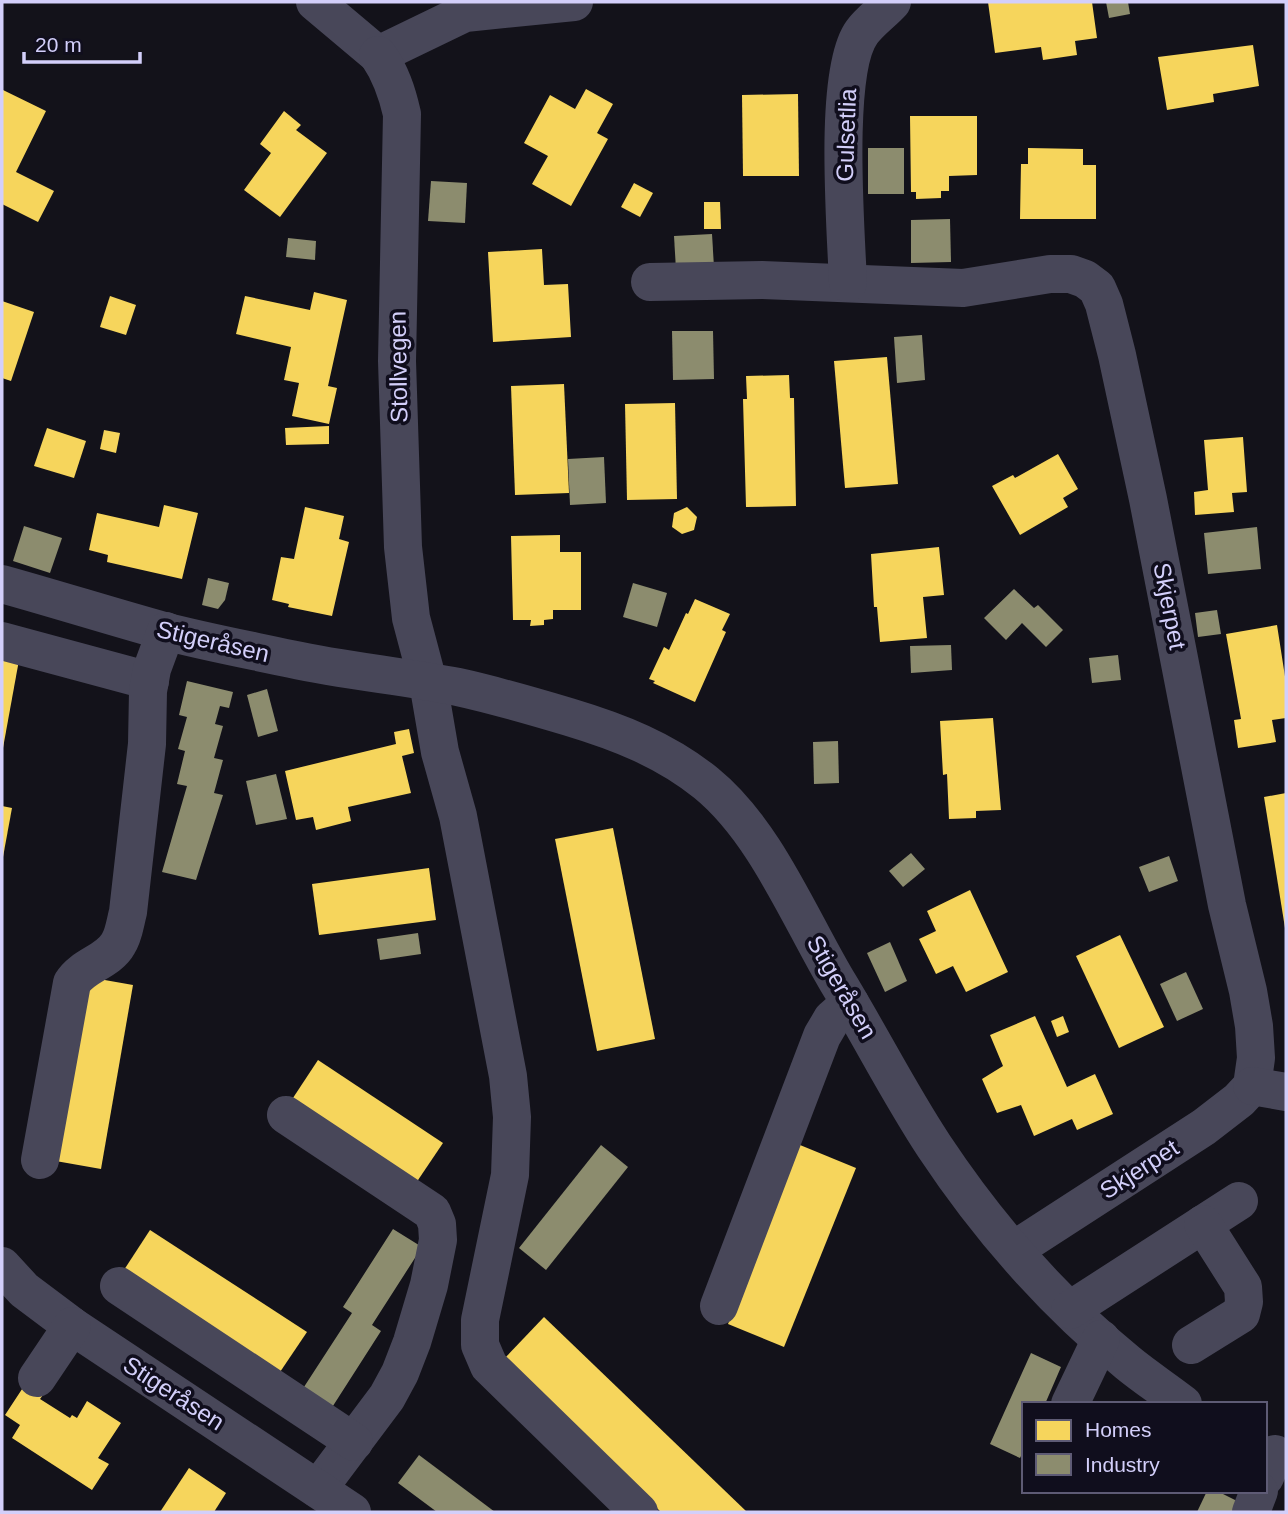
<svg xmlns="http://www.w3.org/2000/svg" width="1288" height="1514" font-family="Arial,sans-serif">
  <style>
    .homes { fill: #f6d55c }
    .industry { fill: #8c8c6e }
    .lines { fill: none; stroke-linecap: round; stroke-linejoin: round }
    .minor { stroke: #484759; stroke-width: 38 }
    .labels { text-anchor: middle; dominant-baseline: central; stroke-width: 7; stroke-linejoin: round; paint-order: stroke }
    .street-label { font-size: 24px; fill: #d3cffa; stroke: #100e1d }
  </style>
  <rect width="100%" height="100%" fill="#13121a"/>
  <g class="homes">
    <path d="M988 2H1092L1097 38 1075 41 1077 55 1043 60 1041 47 995 53Z"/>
    <path d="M1253 45 1259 86 1213 94 1214 102 1167 110 1158 57Z"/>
    <path d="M586 89 613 104 597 133 608 139 571 206 532 184 548 156 524 143 550 95 575 109Z"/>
    <path d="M3 90 46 111 16 172 54 191 38 222 2 204Z"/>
    <path d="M798 94 799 176H743L742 95Z"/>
    <path d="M284 111 301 125 296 130 327 153 280 217 244 190 271 153 260 144Z"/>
    <path d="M910 116H977V175L949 176V191H941V198L916 199V192H911Z"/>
    <path d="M1028 148 1083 149V165H1096V219H1020L1021 164H1028Z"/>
    <path d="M634 183 653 193 640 217 621 207Z"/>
    <path d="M704 202H720L721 229H704Z"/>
    <path d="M542 249 544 285 568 284 571 337 493 342 488 252Z"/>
    <path d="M314 292 347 300 328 386 337 388 329 424 292 416 299 383 284 380 291 347 236 334 245 296 310 310Z"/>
    <path d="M110 296 136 305 126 335 100 327Z"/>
    <path d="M2 301 34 312 11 381 2 378Z"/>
    <path d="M887 357 898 484 845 488 834 361Z"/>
    <path d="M789 375 790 398H794L796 506 746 507 743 399H747L746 376Z"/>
    <path d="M564 384 569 493 515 495 511 386Z"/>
    <path d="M675 403 677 499 627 500 625 404Z"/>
    <path d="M329 426V444L286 445 285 428Z"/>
    <path d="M47 428 86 441 74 478 34 466Z"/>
    <path d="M104 430 120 433 116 453 100 449Z"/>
    <path d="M1243 437 1247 492 1232 493 1234 512 1195 515 1194 492 1208 490 1204 440Z"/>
    <path d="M1058 454 1078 489 1063 498 1068 507 1020 535 992 486 1013 475 1015 478Z"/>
    <path d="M164 505 198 513 182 579 107 562 108 555 89 550 97 513 159 527Z"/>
    <path d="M305 507 344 516 339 539 349 542 332 616 288 607 289 604 272 600 281 557 294 559Z"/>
    <path d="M687 507 697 517 694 530 682 534 672 527 674 513Z"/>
    <path d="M560 535V552H581V610H553V619L544 620V625L530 626 531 620H513L511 536Z"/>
    <path d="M939 547 944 595 923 597 927 638 880 642 877 607H874L871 554Z"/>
    <path d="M695 599 730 614 722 630 726 632 695 702 653 683 655 681 649 679 664 647 669 650 686 613 688 614Z"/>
    <path d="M1277 625 1286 683V718L1272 720 1276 742 1238 748 1234 720 1241 719 1226 634Z"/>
    <path d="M2 657 19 660 3 748 2 747Z"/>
    <path d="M993 718 1001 810 976 811V818L949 819 947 774 943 775 940 721Z"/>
    <path d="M409 729 414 753 402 756 411 793 348 807 351 821 316 830 313 817 296 820 285 771 396 744 394 732Z"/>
    <path d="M1286 793V927L1285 928 1264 797Z"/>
    <path d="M2 806 12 808 3 857H2Z"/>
    <path d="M613 828 655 1039 597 1051 555 839Z"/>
    <path d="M429 868 436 920 319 935 312 884Z"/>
    <path d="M970 890 1008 972 966 992 953 966 936 974 919 939 936 931 927 911Z"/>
    <path d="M1120 935 1164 1027 1119 1048 1076 956Z"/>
    <path d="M82 976 133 985 101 1169 50 1160Z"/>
    <path d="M1035 1016 1067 1087 1095 1074 1113 1114 1077 1130 1072 1119 1034 1136 1021 1105 997 1113 982 1079 1003 1066 990 1035Z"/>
    <path d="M1063 1016 1069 1032 1057 1037 1051 1021Z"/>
    <path d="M318 1060 443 1143 414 1186 289 1104Z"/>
    <path d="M800 1145 856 1168 784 1347 728 1324Z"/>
    <path d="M150 1230 307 1332 278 1375 122 1273Z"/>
    <path d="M544 1317 747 1512H661L624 1477 503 1360Z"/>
    <path d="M28 1380 46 1391 40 1399 70 1418 72 1415 77 1418 87 1401 121 1423 98 1458 109 1464 92 1490 12 1438 20 1425 5 1415Z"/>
    <path d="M189 1468 226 1493 214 1512H160Z"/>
  </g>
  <g class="industry">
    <path d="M1106 2H1128L1130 14 1109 18Z"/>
    <rect x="868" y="148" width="36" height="46"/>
    <path d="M431 181 467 183 465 223 428 221Z"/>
    <path d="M950 219 951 262 911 263V220Z"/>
    <path d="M712 234 714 267 676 270 674 236Z"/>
    <path d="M288 238 316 241 315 260 286 257Z"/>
    <path d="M672 331H713L714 379 673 380Z"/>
    <path d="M922 335 925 380 897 383 894 337Z"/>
    <path d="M604 457 606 503 570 505 568 459Z"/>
    <path d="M24 526 62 538 50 573 13 561Z"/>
    <path d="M1257 527 1261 569 1208 574 1204 533Z"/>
    <path d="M208 578 229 583 225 600 218 609 202 605Z"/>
    <path d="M633 583 667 593 657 627 623 617Z"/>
    <path d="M1014 589 1034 608 1038 605 1063 630 1046 647 1022 623 1006 640 984 618Z"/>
    <path d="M1217 610 1221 634 1198 637 1195 613Z"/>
    <path d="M951 645 952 670 911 673 910 646Z"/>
    <path d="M1118 655 1121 680 1092 683 1089 658Z"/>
    <path d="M187 681 233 692 229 708 220 706 215 724 223 726 214 758 223 760 214 793 223 795 196 880 162 872 187 786 177 784 185 751 178 749 187 717 179 715Z"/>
    <path d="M267 689 278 731 258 737 247 695Z"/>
    <path d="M838 741 839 783 814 784 813 742Z"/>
    <path d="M276 774 287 819 256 825 246 781Z"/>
    <path d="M911 853 925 869 903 887 889 871Z"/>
    <path d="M1169 856 1178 881 1149 892 1139 867Z"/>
    <path d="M418 933 421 954 380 960 377 939Z"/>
    <path d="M890 942 907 981 885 992 867 953Z"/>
    <path d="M1186 972 1203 1009 1177 1021 1160 984Z"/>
    <path d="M601 1145 628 1167 546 1270 519 1248Z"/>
    <path d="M393 1229 422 1247 372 1325 381 1331 331 1409 302 1390 352 1313 343 1307Z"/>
    <path d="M1031 1353 1061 1367 1045 1404H1024V1450L1020 1458 990 1444Z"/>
    <path d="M419 1455 495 1512H437L398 1483Z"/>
    <path d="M1207 1491H1217L1239 1502 1234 1512H1197Z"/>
  </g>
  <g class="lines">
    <g class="minor">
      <path d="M315 2 378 55 465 13 574 2"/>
      <path d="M378 55C391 74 397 92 402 114L397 361 403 547 411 618 428 682 440 752 458 816 508 1076 512 1117 510 1175 480 1320V1345L489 1366 639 1512"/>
      <path d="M650 282 762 280 963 288 1050 274H1071L1085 279 1097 288 1104 304 1117 355 1148 499 1227 905 1248 991 1254 1026 1256 1058 1252 1086 1239 1100 1204 1127 1014 1250"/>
      <path d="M848 283C846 230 833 71 862 32 870 21 883 12 892 2"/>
      <path d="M2 584C56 599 110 616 164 631 206 642 249 650 291 659 346 671 403 676 458 687 495 695 532 706 569 717 619 732 665 750 706 783 765 831 799 917 837 981 870 1035 899 1093 934 1146 987 1226 1054 1302 1128 1363 1145 1377 1165 1390 1183 1404"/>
      <path d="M2 641 150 681"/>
      <path d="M1252 1086 1286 1092"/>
      <path d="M286 1115 432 1212 437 1224 438 1240 429 1285 412 1342 400 1373 387 1397 318 1489"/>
      <path d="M40 1160 72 983C83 965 108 962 118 944 124 935 125 923 128 912L147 744 148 691 152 669 166 631"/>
      <path d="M2 1266 24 1290 72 1326 352 1512"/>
      <path d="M119 1286 354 1442"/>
      <path d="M719 1306 822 1036 832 1019 850 1003"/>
      <path d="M1070 1310 1239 1201"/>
      <path d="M1191 1345 1241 1314 1244 1302 1243 1287 1203 1224"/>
      <path d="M37 1378 72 1326"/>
      <path d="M1070 1404 1101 1339"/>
      <path d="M1265 1477 1275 1454"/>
      <path d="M1251 1512 1259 1491"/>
    </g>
  </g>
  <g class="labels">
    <g class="street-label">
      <text transform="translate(846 135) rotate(-88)">Gulsetlia</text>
      <text transform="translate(398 367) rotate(-91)">Stollvegen</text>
      <text transform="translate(1170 606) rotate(79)">Skjerpet</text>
      <text transform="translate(213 641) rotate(13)">Stigeråsen</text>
      <text transform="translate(842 987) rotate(60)">Stigeråsen</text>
      <text transform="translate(1139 1169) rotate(-33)">Skjerpet</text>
      <text transform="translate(174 1393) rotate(33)">Stigeråsen</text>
    </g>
  </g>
  <rect width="1288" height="1514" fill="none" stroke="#d3cffa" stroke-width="7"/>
  <rect x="1022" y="1402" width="245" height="91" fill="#100e1d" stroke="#5e5b75" stroke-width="2"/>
  <rect x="1036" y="1420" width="35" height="21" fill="#f6d55c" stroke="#5e5b75" stroke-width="2"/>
  <text x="1085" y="1437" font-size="21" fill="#d3cffa">Homes</text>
  <rect x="1036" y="1454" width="35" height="21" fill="#8c8c6e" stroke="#5e5b75" stroke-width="2"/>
  <text x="1085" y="1472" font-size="21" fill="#d3cffa">Industry</text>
  <path d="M24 52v10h116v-10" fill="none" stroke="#d3cffa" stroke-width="3.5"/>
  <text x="35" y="52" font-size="21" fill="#d3cffa" stroke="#100e1d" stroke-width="5" paint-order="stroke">20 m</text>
</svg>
